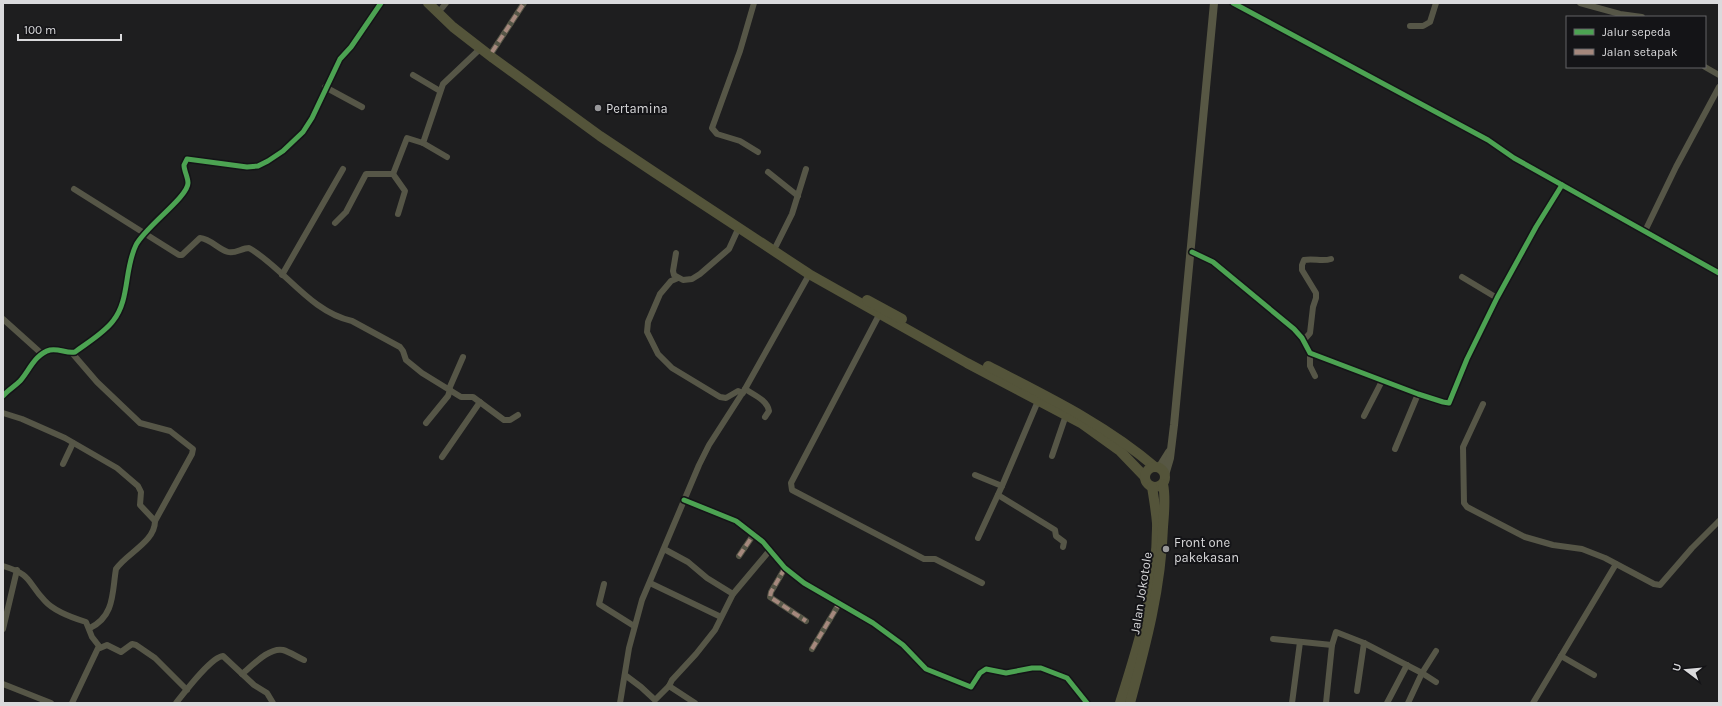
<svg xmlns="http://www.w3.org/2000/svg" width="1722" height="706" font-family="Karla,sans-serif">
  <style>
    .lines { fill: none; stroke-linecap: round; stroke-linejoin: round }
    .minor { stroke: #565647; stroke-width: 6 }
    .secondary { stroke: #575744; stroke-width: 8 }
    .trunk { stroke: #54543a; stroke-width: 10 }
    .quiet { stroke: #a5887d; stroke-width: 4; stroke-dasharray: 8 4; stroke-linecap: butt }
    .cycleway-casing { stroke: #141417; stroke-width: 8 }
    .cycleway { stroke: #4ca352; stroke-width: 5 }
    .poi-dot { fill: #98989a; stroke: #141417; stroke-width: 1.5 }
    .labels { text-anchor: middle; dominant-baseline: central; stroke-width: 4; stroke-linejoin: round; paint-order: stroke }
    .poi-label { font-size: 13px; fill: #dadadc; stroke: #141417; text-anchor: start }
    .street-label { font-size: 13px; fill: #dadadc; stroke: #141417 }
  </style>
  <rect width="100%" height="100%" fill="#1e1e1f"/>
  <g class="lines">
    <g class="minor">
      <path d="M754 3 740 51 712 128 717 134 740 141 758 152"/>
      <path d="M1233 3 1488 140 1514 158 1719 273"/>
      <path d="M1580 3 1620 14 1642 17"/>
      <path d="M442 8 446 3"/>
      <path d="M1410 26H1423L1430 22 1436 3"/>
      <path d="M492 52 524 3"/>
      <path d="M1705 67 1719 75"/>
      <path d="M413 75 440 91"/>
      <path d="M325 87 362 107"/>
      <path d="M423 143 447 157"/>
      <path d="M768 172 798 196"/>
      <path d="M393 174 405 191 398 214"/>
      <path d="M74 189 179 255H182L200 238C211 239 218 249 228 252 235 254 242 248 249 248 284 268 310 312 352 321L400 347 403 351 406 360 422 373 461 397H473L504 420H510L518 415"/>
      <path d="M335 223 346 212 366 174H393L407 138 423 143 443 84 481 48"/>
      <path d="M1645 231 1676 167 1719 87"/>
      <path d="M776 246 792 214 806 169"/>
      <path d="M1192 252 1213 262 1294 329 1302 338 1310 353 1418 394 1443 402 1449 403 1467 359 1497 298 1536 227 1562 185"/>
      <path d="M676 253 673 271 674 275 683 280 692 279 700 274 729 249 739 227"/>
      <path d="M282 275 343 169"/>
      <path d="M1462 277 1497 298"/>
      <path d="M678 278 671 281 660 294 648 322 647 332 658 354 672 368 720 397 726 398 738 391 743 393"/>
      <path d="M879 315 791 483 792 490 924 559H935L982 583"/>
      <path d="M3 319 42 354"/>
      <path d="M1303 341 1310 333 1313 307 1316 298V293L1302 270V265L1304 260C1314 258 1322 262 1331 259"/>
      <path d="M72 353 97 382 140 423 170 431 193 449 192 454 155 521"/>
      <path d="M1310 353V366L1315 376"/>
      <path d="M449 389 463 357"/>
      <path d="M745 389C754 395 767 400 769 411L765 417"/>
      <path d="M3 396C8 390 14 387 20 381 29 371 35 354 50 350 59 348 67 354 75 352 87 343 104 333 113 321 130 300 124 269 136 245 145 227 188 197 188 183 188 177 184 171 184 165L187 159 247 167 258 166 268 161 283 151 303 132 312 118 340 59 351 47 381 3"/>
      <path d="M1483 404 1463 447 1464 503 1467 507 1525 537 1553 545 1582 549 1605 558 1654 584 1660 585 1692 548 1719 521"/>
      <path d="M3 413 22 419 65 438 117 468 138 486 141 492 140 505 155 521C155 542 127 553 116 569 112 592 115 616 90 628"/>
      <path d="M1364 416 1382 381"/>
      <path d="M426 423 448 396 450 390"/>
      <path d="M1395 449 1418 394"/>
      <path d="M1052 456 1066 415"/>
      <path d="M442 457 480 402"/>
      <path d="M63 464 73 443"/>
      <path d="M975 475 1002 486"/>
      <path d="M998 495 1055 530 1056 536 1064 542 1063 547"/>
      <path d="M684 500 736 521 763 542 785 568 804 583 873 623 903 645 926 669 971 687 980 673 986 669 1006 673 1032 668H1041L1067 678 1087 703"/>
      <path d="M978 538 1002 486 1038 401"/>
      <path d="M664 549 688 562 707 578 733 594"/>
      <path d="M739 556 754 534"/>
      <path d="M3 566C33 575 26 581 45 601 54 611 73 618 86 622L92 637 99 646 72 703"/>
      <path d="M785 568 771 592 770 597 806 621"/>
      <path d="M650 583 721 617"/>
      <path d="M604 584 599 604 634 626"/>
      <path d="M3 629 17 570"/>
      <path d="M1273 639 1332 645"/>
      <path d="M100 648 107 645 121 652 132 644 136 645 155 658 187 690"/>
      <path d="M812 649 839 604"/>
      <path d="M1436 651 1422 673 1436 682"/>
      <path d="M1561 656 1594 675"/>
      <path d="M242 674C252 666 269 647 283 650 290 652 297 657 304 660"/>
      <path d="M625 675 641 687 655 700 669 686"/>
      <path d="M3 684 51 703"/>
      <path d="M1357 691 1364 643"/>
      <path d="M176 703C184 693 211 657 223 656L254 685 267 693 273 703"/>
      <path d="M620 703 629 648 642 600 699 465 709 445 745 389 810 273"/>
      <path d="M695 703 669 686 672 680 696 654 715 630 733 594 770 550"/>
      <path d="M1292 703 1300 642"/>
      <path d="M1326 703 1332 645 1336 632 1364 643 1422 673 1408 703"/>
      <path d="M1387 703 1407 665"/>
      <path d="M1533 703 1616 564"/>
    </g>
    <g class="secondary">
      <path d="M1159 468 1169 452"/>
      <path d="M1165 475 1170 458 1174 425 1214 3"/>
    </g>
    <g class="trunk">
      <path d="M428 3 453 27 493 58 600 136 654 172 809 274 967 363 1081 423 1120 451 1145 477"/>
      <path d="M867 300 902 319"/>
      <path d="M988 366C1046 396 1105 424 1155 467"/>
      <circle cx="1155" cy="477" r="10"/>
      <path d="M1120 703C1138 646 1158 584 1157 523 1156 511 1154 499 1152 487"/>
      <path d="M1130 703C1146 644 1161 588 1163 527 1164 513 1166 498 1163 484"/>
    </g>
    <g class="quiet">
      <path d="M492 52 524 3"/>
      <path d="M739 556 754 534"/>
      <path d="M785 568 771 592 770 597 806 621"/>
      <path d="M812 649 839 604"/>
    </g>
    <g class="cycleway-casing">
      <g id="cycleway">
        <path d="M1233 3 1488 140 1514 158 1719 273"/>
        <path d="M1192 252 1213 262 1294 329 1302 338 1310 353 1418 394 1443 402 1449 403 1467 359 1497 298 1536 227 1562 185"/>
        <path d="M3 396C8 390 14 387 20 381 29 371 35 354 50 350 59 348 67 354 75 352 87 343 104 333 113 321 130 300 124 269 136 245 145 227 188 197 188 183 188 177 184 171 184 165L187 159 247 167 258 166 268 161 283 151 303 132 312 118 340 59 351 47 381 3"/>
        <path d="M684 500 736 521 763 542 785 568 804 583 873 623 903 645 926 669 971 687 980 673 986 669 1006 673 1032 668H1041L1067 678 1087 703"/>
      </g>
    </g>
    <use href="#cycleway" class="cycleway"/>
  </g>
  <g class="poi-dot">
    <circle cx="598" cy="108" r="4"/>
    <circle cx="1166" cy="549" r="4"/>
  </g>
  <g class="labels">
    <g class="poi-label">
      <text x="606" y="108">Pertamina</text>
      <text x="1174" y="542">Front one<tspan x="1174" dy="15">pakekasan</tspan></text>
    </g>
    <g class="street-label">
      <text transform="translate(1141 593) rotate(-81)">Jalan Jokotole</text>
    </g>
  </g>
  <rect width="1722" height="706" fill="none" stroke="#dadadc" stroke-width="8"/>
  <rect x="1566" y="16" width="140" height="52" fill="#141417" stroke="#636366"/>
  <rect x="1574" y="29" width="20" height="6" fill="#4ca352" stroke="#636366"/>
  <text x="1602" y="36" font-size="12" fill="#dadadc">Jalur sepeda</text>
  <rect x="1574" y="49" width="20" height="6" fill="#a5887d" stroke="#636366"/>
  <text x="1602" y="56" font-size="12" fill="#dadadc">Jalan setapak</text>
  <g transform="translate(1686 670) rotate(286)" stroke="#141417" stroke-width="3" paint-order="stroke">
  <path d="M0-3L7 15L0 10L-7 15Z" fill="#dadadc"/>
  <text y="-6" font-size="11" font-weight="bold" text-anchor="middle" fill="#dadadc">U</text>
  </g>
  <path d="M18 34v6h103v-6" fill="none" stroke="#dadadc" stroke-width="2"/>
  <text x="24" y="34" font-size="12" fill="#dadadc" stroke="#141417" stroke-width="3" paint-order="stroke">100 m</text>
</svg>
